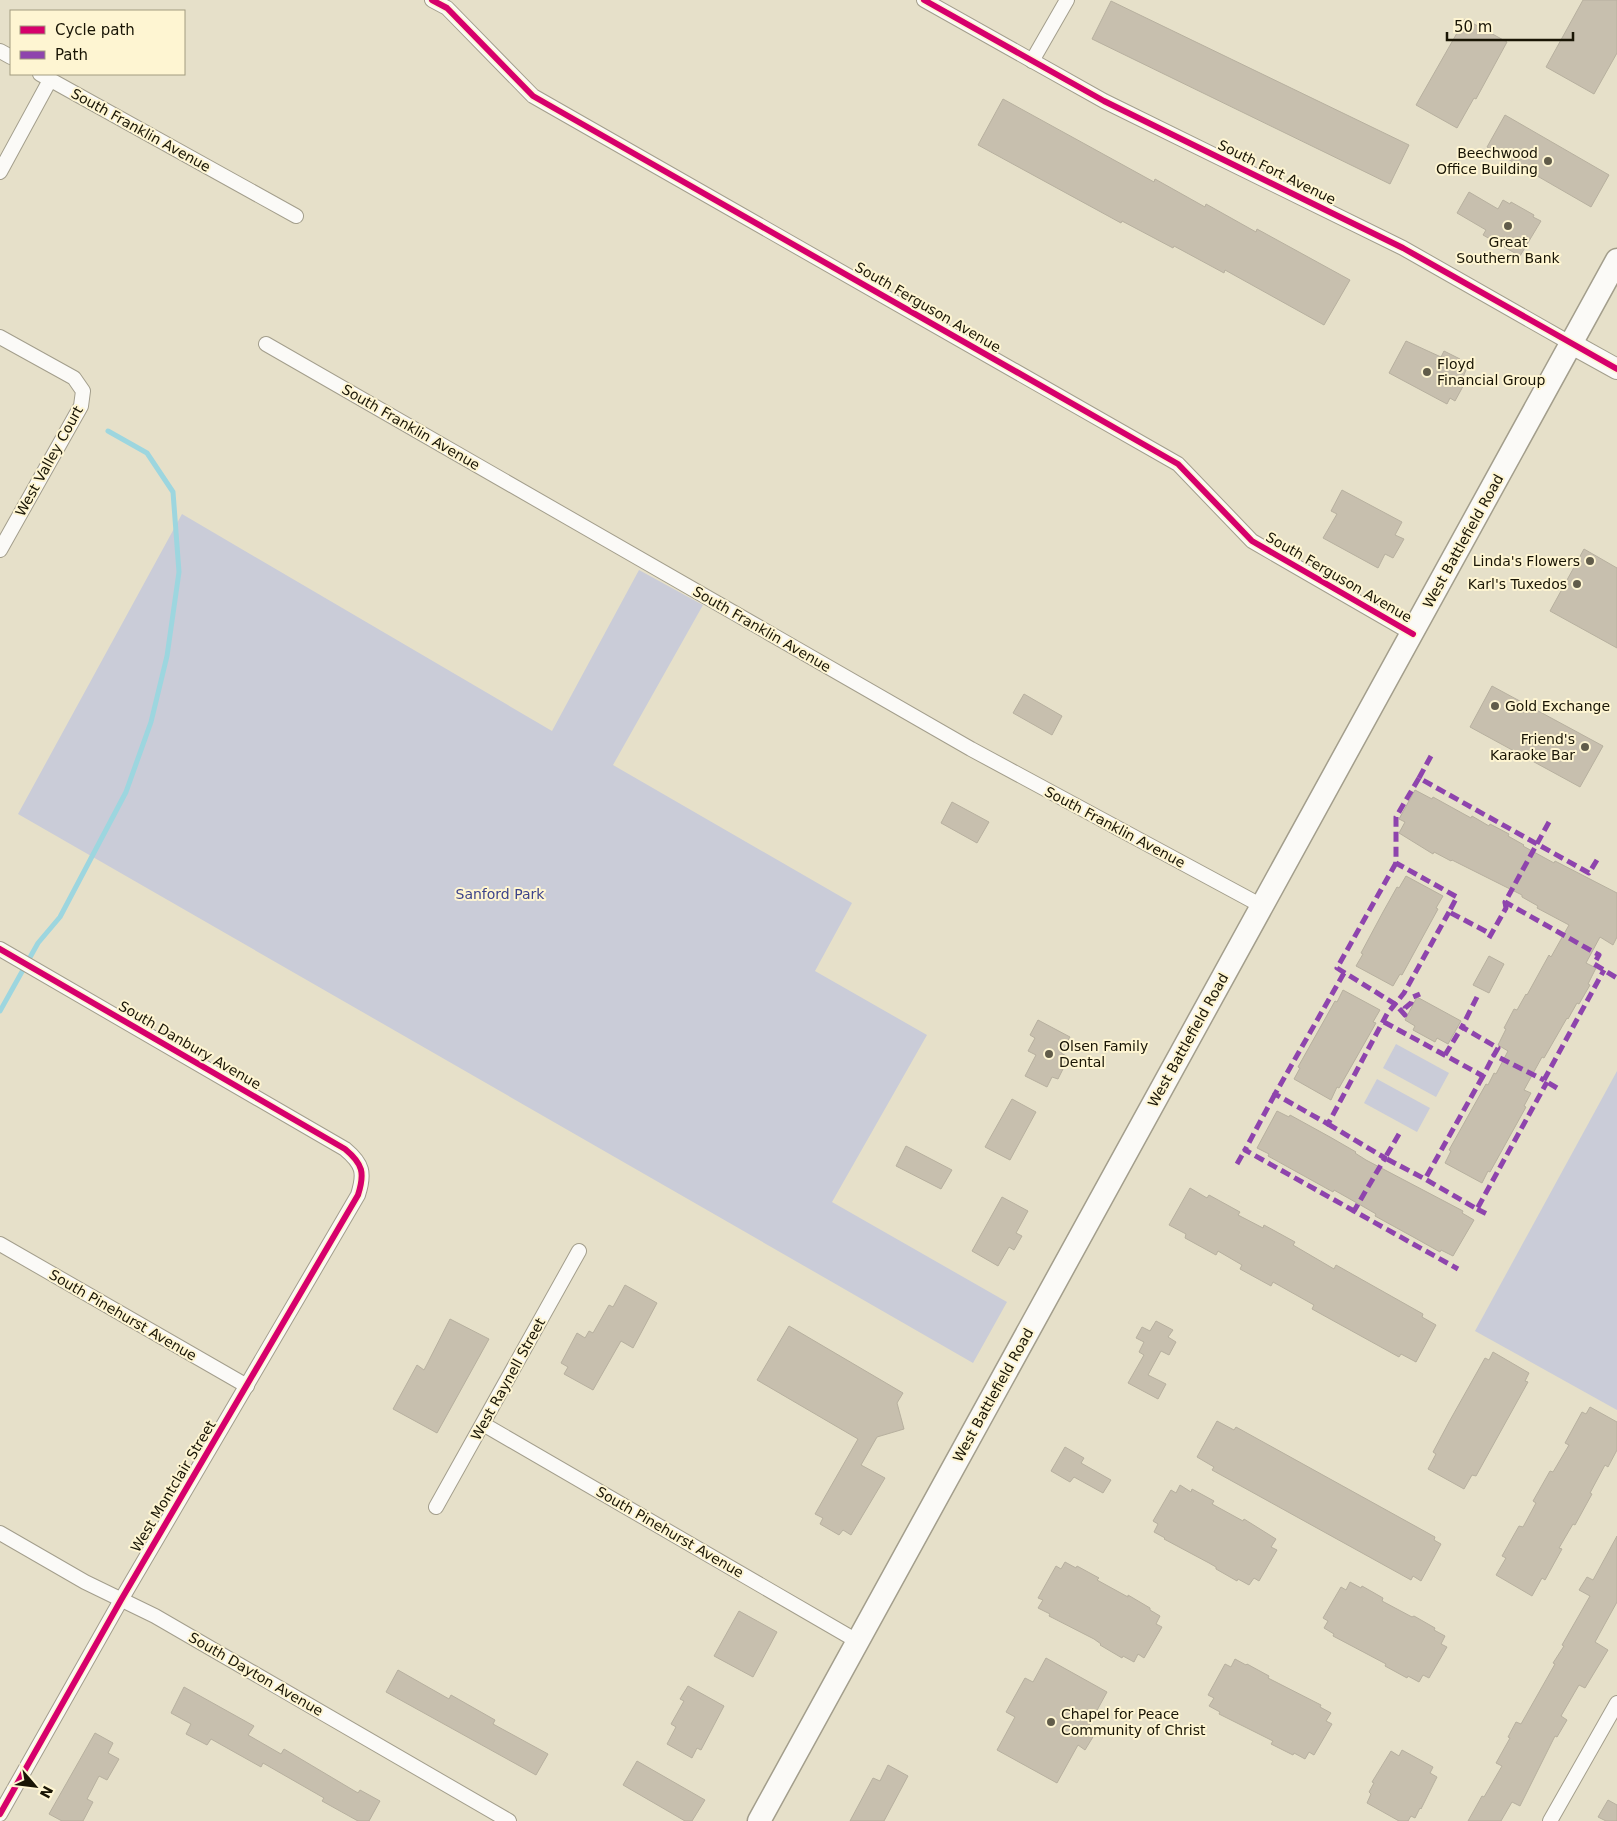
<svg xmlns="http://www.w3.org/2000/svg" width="1617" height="1821" font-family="'DejaVu Sans',sans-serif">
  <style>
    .green { fill: #caccd8 }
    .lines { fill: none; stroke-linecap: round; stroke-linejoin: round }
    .stream { stroke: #9dd6df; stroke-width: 5 }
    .building { fill: #c7bfae; stroke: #b7b09f }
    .street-casing { stroke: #a39e8c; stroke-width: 16 }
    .secondary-casing { stroke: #a39e8c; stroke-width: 22 }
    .primary-casing { stroke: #a39e8c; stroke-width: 25 }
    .street { stroke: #fbfaf7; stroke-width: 14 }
    .secondary { stroke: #fbfaf7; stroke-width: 20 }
    .primary { stroke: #fbfaf7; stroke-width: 22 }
    .quiet { stroke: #8e44ad; stroke-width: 5; stroke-dasharray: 10 5; stroke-linecap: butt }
    .cycleway-casing { stroke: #fef5d2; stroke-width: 9 }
    .cycleway { stroke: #d6006c; stroke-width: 6 }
    .poi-dot { fill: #615c4a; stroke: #fef5d2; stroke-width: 2 }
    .labels { text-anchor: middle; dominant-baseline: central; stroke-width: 4; stroke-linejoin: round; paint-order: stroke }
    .street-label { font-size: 14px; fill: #191505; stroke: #fef5d2 }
    .poi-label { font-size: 14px; fill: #191505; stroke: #fef5d2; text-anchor: end }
    .park-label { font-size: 14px; fill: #3d448b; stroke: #fef5d2 }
  </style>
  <rect width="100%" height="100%" fill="#e6e0c9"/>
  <g class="green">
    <path d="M182 514 552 731 639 570 703 605 613 765 852 903 815 971 927 1035 832 1202 1007 1302 973 1363 18 814Z"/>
    <path d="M1396 1044 1449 1073 1436 1097 1383 1068Z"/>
    <path d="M1617 1071V1410L1475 1331Z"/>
    <path d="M1377 1079 1430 1108 1417 1132 1364 1103Z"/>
  </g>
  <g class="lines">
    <path class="stream" d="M0 1011 38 943 60 917 126 792 151 722 167 656 179 572 173 492 147 453 108 431"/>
  </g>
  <g class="building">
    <path d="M1583 0H1617V53L1594 94 1546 67Z"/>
    <path d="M1111 1 1409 145 1390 184 1092 39Z"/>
    <path d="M1465 19 1507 42 1476 99 1474 98 1457 128 1416 105Z"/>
    <path d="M1003 99 1154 182 1155 179 1205 207 1206 204 1256 232 1257 229 1350 280 1324 325 1225 270 1224 273 1174 246 1173 248 1122 221 1121 223 978 145Z"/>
    <path d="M1505 115 1609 175 1591 207 1487 147Z"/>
    <path d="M1469 192 1498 209 1503 200 1510 204 1511 202 1534 215 1533 217 1541 221 1520 256 1483 235 1486 230 1457 213Z"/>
    <path d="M1406 341 1441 357 1444 351 1460 359 1456 365 1466 370 1463 377 1467 379 1455 401 1450 398 1447 404 1389 373Z"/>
    <path d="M1342 490 1402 522 1395 535 1404 539 1393 558 1385 554 1378 568 1323 538 1337 514 1331 511Z"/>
    <path d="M1584 549 1617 568V648L1550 611Z"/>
    <path d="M1492 686 1603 746 1580 787 1470 727Z"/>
    <path d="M1024 694 1062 716 1052 735 1013 713Z"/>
    <path d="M1415 790 1432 799 1433 797 1471 818 1472 816 1489 826 1490 824 1509 834 1508 836 1524 845 1523 846 1554 863 1555 861 1617 893V937L1613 945 1600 937 1586 963 1596 968 1588 984 1590 985 1579 1004 1577 1003 1568 1019 1567 1018 1544 1058 1542 1057 1524 1090 1531 1093 1524 1106 1526 1107 1490 1172 1488 1171 1482 1183 1445 1163 1451 1151 1449 1150 1486 1084 1488 1085 1494 1073 1496 1074 1508 1051 1498 1045 1506 1029 1504 1028 1514 1009 1517 1010 1526 994 1527 995 1549 955 1551 957 1569 925 1537 908 1538 906 1522 897V895L1452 860 1451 861 1434 852 1433 854 1399 833 1405 822 1399 819Z"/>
    <path d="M952 802 989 822 977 843 941 823Z"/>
    <path d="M1406 876 1443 896 1436 908 1438 909 1402 975 1400 974 1393 986 1356 966 1363 954 1361 953 1383 912 1397 887 1399 888Z"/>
    <path d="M1489 956 1504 964 1489 993 1473 985Z"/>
    <path d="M1343 990 1380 1010 1373 1022 1376 1023 1339 1088 1337 1087 1331 1100 1294 1079 1300 1068 1298 1067 1321 1026 1335 1001 1337 1002Z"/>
    <path d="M1417 997 1461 1021 1448 1044 1437 1038 1435 1042 1413 1030 1415 1026 1405 1020Z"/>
    <path d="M1038 1020 1070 1037 1061 1053 1068 1057 1064 1064 1065 1065 1058 1079 1052 1077 1047 1087 1025 1076 1036 1055 1028 1051 1035 1038 1030 1035Z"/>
    <path d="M1012 1099 1036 1112 1010 1160 985 1147Z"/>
    <path d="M1277 1111 1289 1117 1290 1115 1330 1137 1356 1152 1355 1153 1366 1160 1463 1211 1462 1213 1474 1220 1453 1256 1441 1250 1440 1252 1415 1238 1375 1216 1376 1214 1364 1207 1334 1190 1333 1192 1268 1156 1269 1154 1257 1148Z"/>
    <path d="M906 1146 952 1170 941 1189 896 1166Z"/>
    <path d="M1190 1188 1207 1198 1209 1195 1240 1212 1238 1215 1263 1228 1264 1225 1295 1242 1293 1245 1334 1269 1336 1265 1423 1314 1422 1317 1436 1325 1416 1362 1401 1354 1399 1357 1312 1309 1314 1305 1273 1282 1271 1286 1240 1269 1242 1265 1218 1251 1216 1255 1185 1238 1186 1234 1169 1225Z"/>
    <path d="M1002 1197 1028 1211 1016 1233 1022 1236 1014 1250 1009 1247 998 1266 972 1251Z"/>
    <path d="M625 1285 657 1303 633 1348 621 1341 593 1390 564 1374 568 1367 561 1363 577 1333 585 1338 589 1331 593 1333 609 1305 613 1307Z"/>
    <path d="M450 1319 489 1339 437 1433 393 1409 417 1365 424 1370Z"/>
    <path d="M1156 1321 1173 1330 1168 1337 1176 1342 1169 1355 1161 1351 1148 1375 1166 1384 1158 1399 1128 1383 1144 1355 1139 1352 1144 1342 1136 1338 1142 1327 1150 1331Z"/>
    <path d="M789 1326 903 1393 897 1403 904 1429 877 1437 861 1465 885 1478 851 1535 843 1530 839 1535 820 1524 823 1518 815 1514 858 1439 757 1380Z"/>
    <path d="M1493 1352 1529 1373 1525 1381 1528 1382 1476 1476 1472 1475 1464 1489 1428 1469 1436 1454 1433 1452 1449 1422 1485 1358 1489 1360Z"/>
    <path d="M1590 1407 1617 1422V1450L1608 1467 1605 1465 1590 1493 1592 1494 1575 1525 1573 1524 1559 1548 1562 1549 1545 1580 1542 1578 1532 1596 1496 1575 1506 1558 1502 1556 1519 1526 1523 1527 1536 1503 1533 1501 1550 1471 1553 1472 1569 1445 1565 1443 1582 1412 1586 1414Z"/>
    <path d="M1217 1421 1234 1430 1236 1427 1435 1537 1434 1540 1441 1544 1421 1581 1413 1576 1411 1580 1212 1470 1214 1467 1197 1457Z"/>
    <path d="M1065 1447 1084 1458 1081 1463 1111 1480 1103 1493 1074 1477 1070 1482 1051 1471Z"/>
    <path d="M1180 1485 1191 1492 1192 1489 1214 1501 1212 1504 1243 1521 1244 1519 1276 1539 1271 1547 1277 1550 1259 1581 1254 1578 1249 1585 1238 1579 1237 1581 1216 1569V1567L1209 1563 1164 1539 1165 1538 1154 1532 1158 1524 1153 1521 1171 1490 1176 1493Z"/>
    <path d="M1617 1536V1602L1595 1642 1608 1650 1585 1688 1579 1685 1561 1716 1567 1720 1557 1737 1555 1736 1520 1806 1512 1802 1501 1821H1468L1482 1796 1484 1797 1502 1766 1496 1763 1510 1738 1508 1737 1516 1722 1521 1724 1555 1664 1553 1663 1564 1646 1562 1645 1590 1596 1579 1590 1587 1577 1593 1580Z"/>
    <path d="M1065 1562 1076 1568 1077 1566 1099 1578 1097 1580 1128 1597V1595L1150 1608V1610L1160 1616 1156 1624 1162 1627 1144 1658 1138 1654 1134 1662 1123 1656 1122 1658 1100 1645 1101 1644 1094 1639 1049 1616 1050 1614 1038 1608 1043 1600 1038 1598 1056 1566 1061 1569Z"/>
    <path d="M1350 1582 1361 1588 1362 1586 1383 1598 1382 1601 1412 1617 1414 1616 1435 1628 1434 1630 1445 1636 1441 1644 1447 1647 1429 1678 1423 1675 1419 1682 1408 1676 1407 1678 1385 1666 1386 1664 1333 1636 1334 1634 1324 1628 1328 1621 1323 1618 1341 1587 1346 1590Z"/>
    <path d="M739 1611 777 1632 753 1677 714 1656Z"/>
    <path d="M1046 1658 1107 1692 1088 1727 1096 1732 1085 1750 1078 1745 1057 1783 997 1750 1015 1717 1006 1712 1025 1678 1033 1682Z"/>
    <path d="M1235 1659 1246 1665 1247 1664 1269 1676 1268 1678 1321 1705 1320 1707 1331 1713 1326 1721 1332 1724 1314 1755 1309 1752 1305 1759 1294 1753 1293 1755 1271 1744 1273 1741 1219 1714 1220 1712 1209 1706 1214 1698 1208 1695 1225 1664 1231 1667Z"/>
    <path d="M398 1670 449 1699 451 1695 495 1720 493 1724 548 1754 536 1775 386 1692Z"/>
    <path d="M688 1686 724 1706 701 1750 697 1748 692 1758 667 1744 676 1727 671 1724 684 1701 680 1699Z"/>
    <path d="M184 1687 254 1726 248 1735 281 1754 284 1749 358 1793 360 1790 380 1801 369 1821H358L322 1801 324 1798 263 1763 261 1767 211 1739 207 1745 186 1734 191 1724 171 1713Z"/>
    <path d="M95 1733 113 1743 108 1753 119 1759 107 1780 99 1776 87 1799 93 1802 83 1821H62L49 1814Z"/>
    <path d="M1402 1750 1433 1767 1430 1773 1437 1777 1421 1809 1420 1808 1415 1818 1411 1816 1408 1821H1399L1367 1803 1371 1794 1369 1792 1374 1783 1372 1782 1391 1751 1399 1756Z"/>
    <path d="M637 1761 705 1800 692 1821H685L623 1785Z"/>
    <path d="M888 1765 908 1776 884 1821H850L873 1778 880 1781Z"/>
    <path d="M1608 1800 1617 1805V1821H1606L1598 1817Z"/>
  </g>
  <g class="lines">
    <g class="street-casing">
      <g id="street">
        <path d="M432 0 447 8 533 96 1178 464 1252 541 1413 634"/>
        <path d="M924 0 1104 101 1403 248 1570 343"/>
        <path d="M0 51 11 57"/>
        <path d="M1032 61 1067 0"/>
        <path d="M40 74 296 216"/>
        <path d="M0 172 50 80"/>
        <path d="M0 337 74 378 83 391 81 406 0 550"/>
        <path d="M266 344 971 749 1262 906"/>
        <path d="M0 949 345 1149C363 1164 365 1173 358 1195L121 1600 0 1814"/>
        <path d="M0 1244 247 1386"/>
        <path d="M483 1424 857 1641"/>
        <path d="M436 1507 579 1251"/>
        <path d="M0 1533 85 1582 155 1616 509 1821"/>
        <path d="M1550 1821 1617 1703"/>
      </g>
    </g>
    <g class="secondary-casing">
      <path id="secondary" d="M1570 343 1617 369"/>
    </g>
    <g class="primary-casing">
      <path id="primary" d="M759 1821 1617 260"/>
    </g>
    <use href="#street" class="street"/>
    <use href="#secondary" class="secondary"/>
    <use href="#primary" class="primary"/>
    <g class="quiet">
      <path d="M1431 756 1419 778 1589 873 1597 860"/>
      <path d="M1419 778 1396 817V863L1457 897 1449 912 1491 934"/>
      <path d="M1549 822 1505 902 1599 955 1594 964 1617 978"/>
      <path d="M1396 863 1337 968 1395 1004 1405 1015V1008L1411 1003 1413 997 1420 994"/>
      <path d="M1489 938 1506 908 1505 902"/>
      <path d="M1344 973 1275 1094 1328 1124 1387 1014 1404 993 1449 912"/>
      <path d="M1477 997 1462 1027 1498 1048 1494 1055 1544 1080"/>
      <path d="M1384 1022 1483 1076 1494 1055"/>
      <path d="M1445 1055 1462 1027"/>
      <path d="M1483 1076 1425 1179 1477 1209 1547 1082"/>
      <path d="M1557 1088 1544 1080 1604 970"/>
      <path d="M1275 1094 1245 1150 1354 1211"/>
      <path d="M1328 1124 1385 1158 1354 1211 1458 1269"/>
      <path d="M1399 1134 1385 1158 1425 1179"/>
      <path d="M1237 1164 1245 1150"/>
      <path d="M1477 1209 1487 1214"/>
    </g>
    <g class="cycleway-casing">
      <g id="cycleway">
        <path d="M432 0 447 8 533 96 1178 464 1252 541 1413 634"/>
        <path d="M924 0 1104 101 1403 248 1617 369"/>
        <path d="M0 949 345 1149C363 1164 365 1173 358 1195L121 1600 0 1814"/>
      </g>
    </g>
    <use href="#cycleway" class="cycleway"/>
  </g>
  <g class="poi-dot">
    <circle cx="1548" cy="161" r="5"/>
    <circle cx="1508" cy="226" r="5"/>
    <circle cx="1427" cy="372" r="5"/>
    <circle cx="1590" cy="561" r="5"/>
    <circle cx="1577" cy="584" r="5"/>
    <circle cx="1495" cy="706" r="5"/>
    <circle cx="1585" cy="747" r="5"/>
    <circle cx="1049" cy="1054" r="5"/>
    <circle cx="1051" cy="1722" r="5"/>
  </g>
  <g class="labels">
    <g class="street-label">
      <text transform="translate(141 130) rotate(29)">South Franklin Avenue</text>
      <text transform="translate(1277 172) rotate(26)">South Fort Avenue</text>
      <text transform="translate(928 307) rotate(30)">South Ferguson Avenue</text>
      <text transform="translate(411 427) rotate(30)">South Franklin Avenue</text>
      <text transform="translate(49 461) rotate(-61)">West Valley Court</text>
      <text transform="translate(1463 541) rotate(-61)">West Battlefield Road</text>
      <text transform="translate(1339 577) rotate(30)">South Ferguson Avenue</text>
      <text transform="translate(762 629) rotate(30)">South Franklin Avenue</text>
      <text transform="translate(1115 827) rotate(28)">South Franklin Avenue</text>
      <text transform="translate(1188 1040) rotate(-61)">West Battlefield Road</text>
      <text transform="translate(190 1045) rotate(30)">South Danbury Avenue</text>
      <text transform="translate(123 1315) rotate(30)">South Pinehurst Avenue</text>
      <text transform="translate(508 1379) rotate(-61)">West Raynell Street</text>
      <text transform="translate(993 1395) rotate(-61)">West Battlefield Road</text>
      <text transform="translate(173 1486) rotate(-59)">West Montclair Street</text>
      <text transform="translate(670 1532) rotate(30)">South Pinehurst Avenue</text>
      <text transform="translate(256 1674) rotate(30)">South Dayton Avenue</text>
    </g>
    <g class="poi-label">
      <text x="1538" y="153">Beechwood<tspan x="1538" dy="16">Office Building</tspan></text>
      <text x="1508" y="242" text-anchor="middle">Great<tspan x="1508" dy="16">Southern Bank</tspan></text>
      <text x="1437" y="364" text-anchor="start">Floyd<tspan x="1437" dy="16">Financial Group</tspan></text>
      <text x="1580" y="561">Linda's Flowers</text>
      <text x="1567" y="584">Karl's Tuxedos</text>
      <text x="1505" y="706" text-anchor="start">Gold Exchange</text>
      <text x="1575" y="739">Friend's<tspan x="1575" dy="16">Karaoke Bar</tspan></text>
      <text x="1059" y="1046" text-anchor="start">Olsen Family<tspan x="1059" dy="16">Dental</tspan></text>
      <text x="1061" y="1714" text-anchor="start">Chapel for Peace<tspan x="1061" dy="16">Community of Christ</tspan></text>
    </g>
    <g class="park-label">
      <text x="500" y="894">Sanford Park</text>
    </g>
  </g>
  <rect x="10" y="10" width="175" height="65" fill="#fef5d2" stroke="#a29b80"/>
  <rect x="20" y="26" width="25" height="8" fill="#d6006c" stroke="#a29b80"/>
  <text x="55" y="35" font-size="15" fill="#191505">Cycle path</text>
  <rect x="20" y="51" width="25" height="8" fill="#8e44ad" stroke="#a29b80"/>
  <text x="55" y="60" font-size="15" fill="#191505">Path</text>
  <g transform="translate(35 1786) rotate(118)" stroke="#fef5d2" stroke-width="4" paint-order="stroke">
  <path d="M0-4L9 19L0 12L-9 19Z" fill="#191505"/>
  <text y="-8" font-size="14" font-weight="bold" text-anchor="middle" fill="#191505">N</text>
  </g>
  <path d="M1447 32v8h126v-8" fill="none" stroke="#191505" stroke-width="2.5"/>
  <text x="1454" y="32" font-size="15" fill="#191505" stroke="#fef5d2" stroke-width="4" paint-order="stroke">50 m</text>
</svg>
